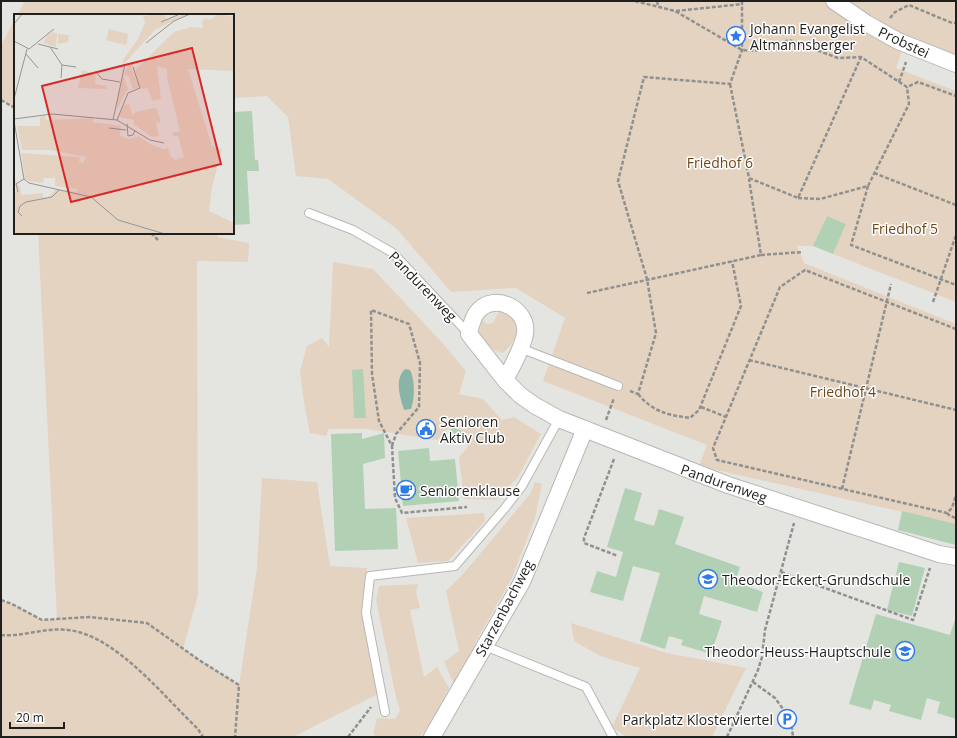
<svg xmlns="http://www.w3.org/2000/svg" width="957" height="738" font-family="'Open Sans',sans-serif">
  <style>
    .green { fill: #e5d3c2 }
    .water { fill: #89b4a8 }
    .building { fill: #b2d0b4 }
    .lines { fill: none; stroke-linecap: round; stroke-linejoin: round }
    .lane-casing { stroke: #b7b8b4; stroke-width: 10 }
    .street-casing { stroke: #b7b8b4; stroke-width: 18 }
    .path { stroke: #90918e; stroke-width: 2.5; stroke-dasharray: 4 2; stroke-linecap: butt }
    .lane { stroke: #fff; stroke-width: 8 }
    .street { stroke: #fff; stroke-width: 16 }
    .labels { text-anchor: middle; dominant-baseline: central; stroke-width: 3; stroke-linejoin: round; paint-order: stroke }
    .poi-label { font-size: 14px; fill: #1f1f1e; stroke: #fff; text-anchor: start }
    .street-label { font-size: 14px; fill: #1f1f1e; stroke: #fff }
    .park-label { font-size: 14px; fill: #6f471b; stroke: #fff }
    .inset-road { fill: none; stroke: #959693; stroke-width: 1 }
    .view { fill: #d62828; fill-opacity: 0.15; stroke: #d62828; stroke-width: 2 }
    .inset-edge { fill: none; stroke: #1f1f1e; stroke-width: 2 }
  </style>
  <rect width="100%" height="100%" fill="#e4e5e1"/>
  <g class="green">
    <path d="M25 1H956V70L902 51 896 68 956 91V302L833 254 846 224 827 216 813 246H797L804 263 956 324V524L699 466 707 445 543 381 565 318 516 288 451 292 397 229 328 179 296 176 288 117 267 96 233 98V15H17Z"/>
    <path d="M15 19V108L1 100V45Z"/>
    <path d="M38 233H217V237L249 243 248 262 197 261 198 595 183 649 239 685 257 567 262 478 317 482 330 566 367 568 363 622 378 694 293 737H1V601L12 604 42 620 57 619Z"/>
    <path d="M333 262 373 269 438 338 466 371 459 394 483 399 502 420 514 417 541 434 518 477 496 500 464 499 459 457 468 447 456 421 437 440 366 429H329L326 436 310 433 304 403 300 371 307 346 322 338 329 347Z"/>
    <path d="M499 311H502L516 318C519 333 514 343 503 353 490 350 485 344 479 333L482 322 484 321 487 324 493 323Z"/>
    <path d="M535 482 542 484 535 518 512 578 476 641 466 667 454 684 444 662 459 651 446 591 464 573 530 494Z"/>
    <path d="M484 513 485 521 448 561 418 563 406 518Z"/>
    <path d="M418 584 416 592 420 608 410 610 424 677 437 667 449 688 435 716 421 736 380 737 373 735 377 718 395 719 400 710 396 697 376 600 379 586Z"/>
    <path d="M571 623 667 653 746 668 712 737H627L612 727 640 668 600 656 574 641Z"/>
  </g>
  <path class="water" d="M405 369 410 370C415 379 415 399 411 409L404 410C400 396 394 380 405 369Z"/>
  <g class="building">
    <path d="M252 111 255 160H258L259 171H247L250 224 233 225V112Z"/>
    <path d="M827 216 846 224 833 254 813 246Z"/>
    <path d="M363 369 366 418H354L352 370Z"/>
    <path d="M454 425 463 433 457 440 448 432Z"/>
    <path d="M362 433V439L384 433 385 458 363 464 365 509 396 508 398 549 335 551 331 434Z"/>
    <path d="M429 448 430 461 455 459 459 501 403 506 398 451Z"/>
    <path d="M625 488 642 493 634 520 654 526 659 509 684 517 675 544 740 567 735 582 763 592 757 612 704 596 699 614 722 621 711 654 681 645 683 640 669 636 665 649 640 641 660 573 633 566 623 601 590 592 597 571 616 577 623 552 607 547Z"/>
    <path d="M902 511 956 524V545L898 530Z"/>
    <path d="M899 562 925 568 912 616 887 610Z"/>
    <path d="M876 614 950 635 956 616V719L937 713 940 702 927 698 921 720 889 711 891 705 874 700 871 710 849 704Z"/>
  </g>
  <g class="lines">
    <g class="lane-casing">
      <g id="lane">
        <path d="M309 213 353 230 393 253 469 334"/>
        <path d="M520 348 618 386"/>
        <path d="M485 646 586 687 613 737"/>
        <path d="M385 712 366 613 370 576 455 566 505 508 522 486 559 419"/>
      </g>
    </g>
    <g class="street-casing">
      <g id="street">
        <path d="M834 1 866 23 898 41 956 64"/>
        <path d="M505 380C512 366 522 350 525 334 529 309 495 292 478 311 472 318 471 326 469 334L505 380 520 395 534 405 559 419 728 485 939 554 956 557"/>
        <path d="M432 737 522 582 585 429"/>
      </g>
    </g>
    <g class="path">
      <path d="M635 1 675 11 742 50 755 51 789 40 838 58 861 57 907 87 918 82 956 96"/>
      <path d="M657 1 658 6"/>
      <path d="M676 11 743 4"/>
      <path d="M890 18 895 12 909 5 952 23H956"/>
      <path d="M899 82 906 62"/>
      <path d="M730 84 749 178 798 198 861 57"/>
      <path d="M1 100 15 108"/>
      <path d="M874 173 956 205"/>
      <path d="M868 186 851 245 956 285"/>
      <path d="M798 198 820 199 868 186 909 104 907 87"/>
      <path d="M151 233 158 240"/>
      <path d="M761 255 803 252"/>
      <path d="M587 293 761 255 749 179"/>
      <path d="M933 302 956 235"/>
      <path d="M956 329 805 270 780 287 713 448 717 460 947 513 952 508 956 495"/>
      <path d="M749 360 956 410"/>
      <path d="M630 391 638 394 656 333 647 279 618 181 644 77 730 84 742 50V1"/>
      <path d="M638 394C653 412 668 415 690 418L699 410 741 306 732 261"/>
      <path d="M701 407 726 417"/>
      <path d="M606 420 614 398"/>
      <path d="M392 446 396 434 419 407 420 363 409 324 371 310 372 374 379 421 392 446 395 498 402 513 467 507"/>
      <path d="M614 459 584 538V543L618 556"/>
      <path d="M842 489 891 284"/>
      <path d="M947 513 950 516 956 518"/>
      <path d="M781 572 913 620 930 568"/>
      <path d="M1 600 12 604 42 620 89 617 147 623 199 660 239 685 235 737"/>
      <path d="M1 635C23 637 46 627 68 630 116 635 165 698 198 729L203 737"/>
      <path d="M753 682 775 698 791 720 793 737"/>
      <path d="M348 737 371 707"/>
      <path d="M727 737 758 670 762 657 765 630 794 523"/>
    </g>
    <use href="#lane" class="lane"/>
    <use href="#street" class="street"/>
  </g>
  <defs>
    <g id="sight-ring" transform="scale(1)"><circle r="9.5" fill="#fff" stroke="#2f7be7" stroke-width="1.5"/><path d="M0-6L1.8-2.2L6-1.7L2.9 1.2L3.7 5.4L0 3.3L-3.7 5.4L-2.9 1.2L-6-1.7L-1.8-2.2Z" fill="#2f7be7"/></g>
    <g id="civic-ring" transform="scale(1)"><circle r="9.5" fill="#fff" stroke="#2f7be7" stroke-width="1.5"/><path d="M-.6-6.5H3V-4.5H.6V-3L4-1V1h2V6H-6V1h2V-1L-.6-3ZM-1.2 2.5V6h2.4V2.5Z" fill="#2f7be7"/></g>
    <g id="cafe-ring" transform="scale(1)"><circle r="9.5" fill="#fff" stroke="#2f7be7" stroke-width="1.5"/><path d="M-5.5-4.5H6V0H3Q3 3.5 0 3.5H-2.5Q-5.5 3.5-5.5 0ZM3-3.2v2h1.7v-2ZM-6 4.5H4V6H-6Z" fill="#2f7be7"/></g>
    <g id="school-ring" transform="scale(1)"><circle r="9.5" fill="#fff" stroke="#2f7be7" stroke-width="1.5"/><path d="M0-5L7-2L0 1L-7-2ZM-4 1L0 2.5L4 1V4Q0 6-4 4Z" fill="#2f7be7"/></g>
    <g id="parking-ring" transform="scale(1)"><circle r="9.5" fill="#fff" stroke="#2f7be7" stroke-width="1.5"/><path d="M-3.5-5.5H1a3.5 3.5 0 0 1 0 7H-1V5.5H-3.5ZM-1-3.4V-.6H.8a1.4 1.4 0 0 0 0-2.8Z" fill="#2f7be7"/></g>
  </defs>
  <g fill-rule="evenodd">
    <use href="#sight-ring" x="736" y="36"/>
    <use href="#civic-ring" x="426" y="429"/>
    <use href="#cafe-ring" x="406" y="490"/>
    <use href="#school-ring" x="708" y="579"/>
    <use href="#school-ring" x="905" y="651"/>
    <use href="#parking-ring" x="787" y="719"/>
  </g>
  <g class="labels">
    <g class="poi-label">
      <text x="750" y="28">Johann Evangelist<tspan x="750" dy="16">Altmannsberger</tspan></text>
      <text x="440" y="421">Senioren<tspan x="440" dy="16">Aktiv Club</tspan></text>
      <text x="420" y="490">Seniorenklause</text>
      <text x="722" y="579">Theodor-Eckert-Grundschule</text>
      <text x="891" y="651" text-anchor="end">Theodor-Heuss-Hauptschule</text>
      <text x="773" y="719" text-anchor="end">Parkplatz Klosterviertel</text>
    </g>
    <g class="street-label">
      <text transform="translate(904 42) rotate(25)">Probstei</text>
      <text transform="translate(423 286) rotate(46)">Pandurenweg</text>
      <text transform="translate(724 483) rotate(19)">Pandurenweg</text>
      <text transform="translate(504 608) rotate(-62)">Starzenbachweg</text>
    </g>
    <g class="park-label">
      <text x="720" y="162">Friedhof 6</text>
      <text x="905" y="228">Friedhof 5</text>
      <text x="843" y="391">Friedhof 4</text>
    </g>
  </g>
  <g transform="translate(14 14)">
    <rect width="220" height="220" fill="#e4e5e1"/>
    <path d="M149 0 153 5 174 0 141 16 109 51V46L124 25 131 8 129 2ZM204 0 220 3V57L174 55 198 132 208 135 198 173 195 197 220 209V220H1L0 180 3 176 0 164 6 173 7 181 29 179V183H34L42 175 63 178 64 175 41 172V164H30L29 169 15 167 11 164 7 139 66 143 65 148 69 149 72 143 36 136H8L3 112H26V103L31 102 32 106 79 104V108L107 112 106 122 115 125 125 122 136 130 149 135 154 134 157 143 161 146 170 143 164 122H159L158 119 166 117 153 64V55L143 52 147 85 139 87 133 74 127 75 121 56 160 18 177 13 189 14 188 7 192 4 196 6ZM95 15 114 20 113 29 111 31 92 26ZM39 18 43 20 42 33 29 29 33 22ZM44 20 55 21 54 28 44 30ZM115 49H120L117 54 125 70V73L119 75 114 61 112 62 110 60ZM68 56 82 60 81 70 92 72 93 75 64 74ZM109 60 114 75 103 95V90ZM115 90 119 102 121 98 142 94 146 104V108L142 109 145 122 138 123 119 110 120 106 105 103 110 91Z" fill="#e5d3c2"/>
    <path class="inset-road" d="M147 8 166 0M0 10 8 0M0 27 15 35 40 15M132 29 160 7 176 0M24 30 44 35M36 33 48 51 62 53M12 40 24 54M82 58 88 65 106 68M47 64 48 51M0 85 13 35M0 105 38 100 103 106 136 126 150 129M99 106 111 50M103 106 114 79 126 74 119 53M0 107 10 165M113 110 114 122 119 121 121 116M95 114 112 116M10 165 15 169 77 183 104 206 151 220M4 178 2 170 10 165M8 202 4 198 6 192 12 188 38 183 45 176"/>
    <path class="view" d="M178 34 207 150 57 188 28 72Z"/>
    <rect width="220" height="220" class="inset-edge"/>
  </g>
  <rect width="957" height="738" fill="none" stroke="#1f1f1e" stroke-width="4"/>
  <path d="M10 722v6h54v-6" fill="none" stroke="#1f1f1e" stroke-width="2"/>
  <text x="16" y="722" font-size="12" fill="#1f1f1e" stroke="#ffffff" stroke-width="3" paint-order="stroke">20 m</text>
</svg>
